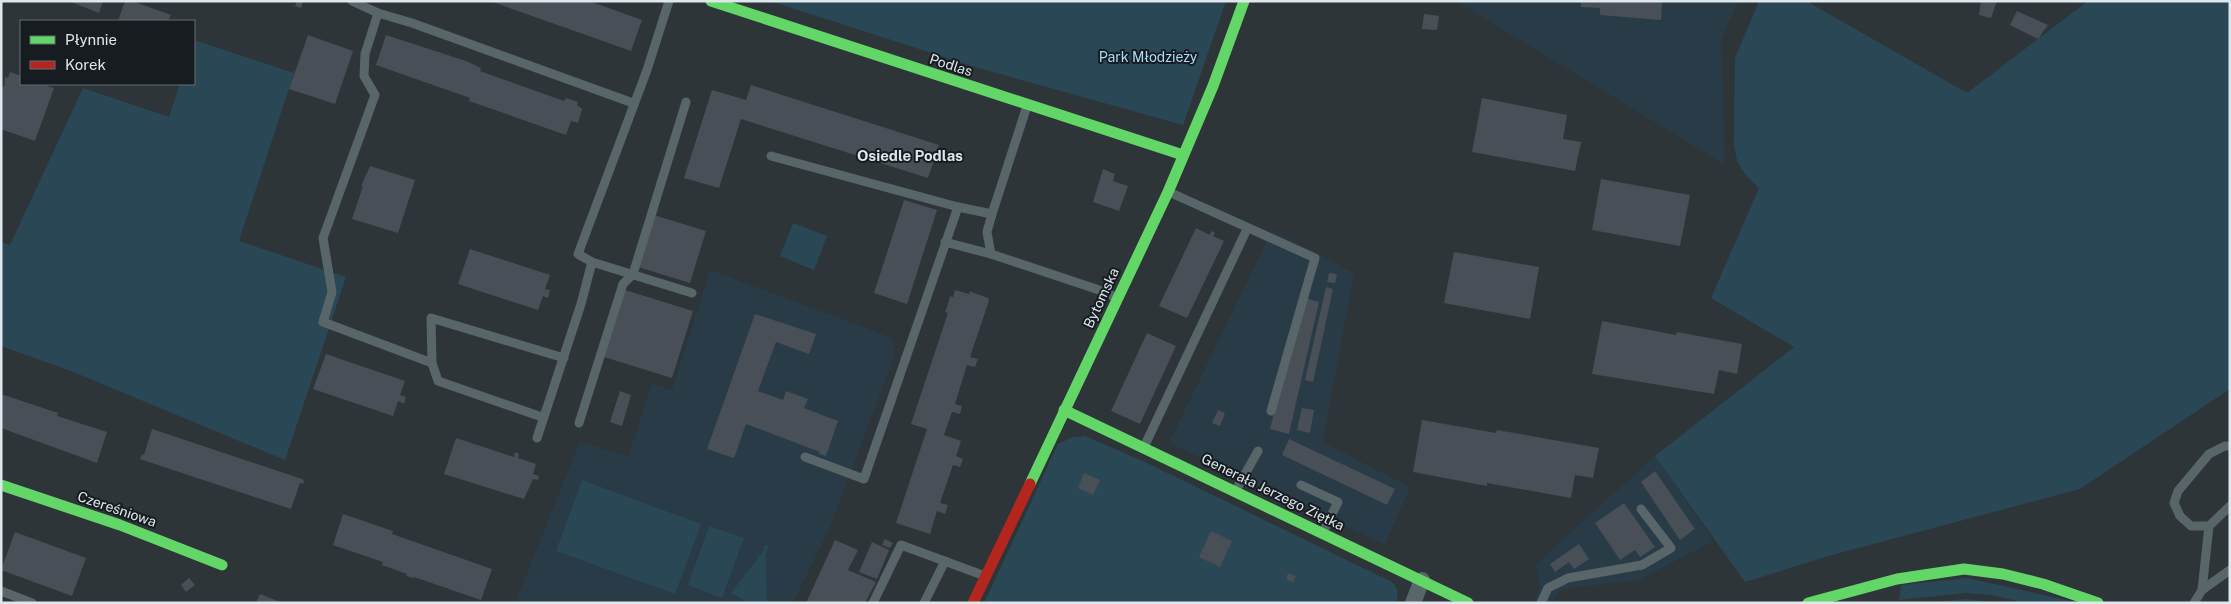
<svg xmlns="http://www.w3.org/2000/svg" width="2231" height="604" font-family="'Public Sans',sans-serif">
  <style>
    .built { fill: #283b46 }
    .green { fill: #2a4756 }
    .building { fill: #484f56 }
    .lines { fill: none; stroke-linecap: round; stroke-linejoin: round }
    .lane { stroke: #586669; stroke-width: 9 }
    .street { stroke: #586669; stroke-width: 16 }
    .fast { stroke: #63d668; stroke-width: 11 }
    .jam { stroke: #b3261e; stroke-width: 11 }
    .labels { text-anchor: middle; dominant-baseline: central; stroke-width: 4; stroke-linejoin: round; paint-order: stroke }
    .park-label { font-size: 14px; fill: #aadcf9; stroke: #161c20 }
    .street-label { font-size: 14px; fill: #dee7ec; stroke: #161c20 }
    .neighbourhood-label { font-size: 15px; font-weight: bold; fill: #dee7ec; stroke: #161c20 }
  </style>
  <rect width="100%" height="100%" fill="#2d3539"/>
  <g class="built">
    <path d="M1456 1H1738L1721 40 1725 165Z"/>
    <path d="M1272 230 1354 273 1323 442 1410 487 1385 545 1169 443Z"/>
    <path d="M710 270 890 337 896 352 830 527 793 603H515L580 441 628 457 652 384 672 390Z"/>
    <path d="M1655 456 1714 541 1639 580 1571 588 1558 592 1553 603H1532L1540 590 1536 564Z"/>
  </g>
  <g class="green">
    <path d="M770 1H1226L1183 125 975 67Z"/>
    <path d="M1759 1 1808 2 1967 93 2088 1H2230V389L2080 489 1832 555 1745 582 1655 456 1794 347 1711 298 1759 188 1745 174 1737 161 1734 145 1735 58Z"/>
    <path d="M194 40 294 73 239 241 346 277 285 460 71 371 1 346V242L10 245 83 88 169 117 180 84H194Z"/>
    <path d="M793 223 827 236 814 270 780 256Z"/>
    <path d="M1085 436 1147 463 1392 582C1398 588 1399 595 1396 603H984L1058 444 1073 437Z"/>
    <path d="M582 480 701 524 675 594 556 551Z"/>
    <path d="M709 526 744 538 722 598 688 585Z"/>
    <path d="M766 545 769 547 766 551 767 603 747 602 731 593 764 550V546Z"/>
    <path d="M1967 578 2080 603H2025L1991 595 1966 593 1899 600 1901 585Z"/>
    <path d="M1965 599 2002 603H1927Z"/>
  </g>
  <g class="building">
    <path d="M69 1H103L99 13Z"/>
    <path d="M125 1H132L171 15 168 21H118Z"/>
    <path d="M297 1H303L301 8 295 6Z"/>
    <path d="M490 1H589L642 20 631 51Z"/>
    <path d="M1581 1H1662L1661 20 1600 15V8L1581 7Z"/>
    <path d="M1981 1H1997L1991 18 1979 15Z"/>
    <path d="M2017 11 2048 25 2038 39 2010 25Z"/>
    <path d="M1424 14 1439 16 1437 30 1422 29Z"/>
    <path d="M308 35 353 51 335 104 289 89Z"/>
    <path d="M386 35 466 61 481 68 480 71 564 101 566 98 578 102 577 105 582 109 578 123 571 121 566 135 469 101 470 98 376 65Z"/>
    <path d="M10 72 21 76V84H42L54 88 35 141 1 129V86L4 87 5 77 8 78Z"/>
    <path d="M751 85 939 145 928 178 741 119 719 188 684 178 712 90 746 100Z"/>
    <path d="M1482 98 1567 115 1563 139 1581 142 1575 171 1472 152Z"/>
    <path d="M370 166 415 180 398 233 352 219 363 186H361Z"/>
    <path d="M1103 169 1115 174 1113 181 1128 186 1119 211 1093 202Z"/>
    <path d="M1601 179 1690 195 1680 246 1592 230Z"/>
    <path d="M904 200 937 210 907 304 874 293Z"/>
    <path d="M654 215 706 231 690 283 638 267Z"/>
    <path d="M1196 228 1210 235 1211 231 1215 233 1213 236 1224 241 1187 318 1159 306Z"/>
    <path d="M470 249 550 275 545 289 550 290 548 298 543 296 538 310 458 284Z"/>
    <path d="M1454 252 1539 267 1530 319 1444 303Z"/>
    <path d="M1329 273 1337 274 1335 283 1327 282Z"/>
    <path d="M1326 287 1333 289 1313 382 1305 380Z"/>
    <path d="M625 290 693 311 672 378 604 357Z"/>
    <path d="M955 290 969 294 970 291 972 292 988 298 989 301 970 357 978 359 977 361 975 367 967 365 955 404 962 406 960 414 952 412 944 435 961 441 956 456 963 459 960 467 953 465 940 503 948 505 945 514 937 511 930 534 896 523 927 429 911 424 948 313 945 312 947 307 950 296 953 297Z"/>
    <path d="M1302 297 1319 302 1289 434 1270 429Z"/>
    <path d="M755 314 816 334 809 354 776 342 758 391 783 400 786 391 808 399 804 408 838 421 826 456 819 454 820 452 746 424 734 458 707 449Z"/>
    <path d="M1602 321 1676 335 1677 332 1742 344 1737 374 1719 370 1714 394 1592 374Z"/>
    <path d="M1147 333 1176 346 1140 424 1111 411Z"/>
    <path d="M326 354 405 381 400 395 406 397 404 404 398 401 393 416 313 389Z"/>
    <path d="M620 391 631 395 622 426 610 422Z"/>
    <path d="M1 394 58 413 57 416 107 432 97 463 1 428Z"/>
    <path d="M1302 408 1314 410 1310 433 1297 430Z"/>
    <path d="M1218 410 1225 413 1220 426 1212 423Z"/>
    <path d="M1422 420 1496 433 1497 430 1599 448 1593 478 1575 475 1571 498 1487 483V486L1413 472Z"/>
    <path d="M152 429 302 479 304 481 303 484 300 483 291 509 140 459 142 454 144 455Z"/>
    <path d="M456 438 514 457 515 452 519 454 518 458 536 464 533 474 539 476 538 480 533 479 524 499 444 474Z"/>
    <path d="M1289 439 1395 489 1387 505 1282 455Z"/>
    <path d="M1655 471 1695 529 1680 540 1641 482Z"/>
    <path d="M1084 473 1100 480 1093 495 1078 488Z"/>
    <path d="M1624 503 1655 547 1640 557 1635 550 1620 560 1595 523Z"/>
    <path d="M343 514 393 531 392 534 492 569 481 600 414 577 413 578 406 576 407 574 382 565 383 562 333 545Z"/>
    <path d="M1211 531 1232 541 1220 567 1199 557Z"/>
    <path d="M15 532 86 558 72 596 1 570Z"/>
    <path d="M885 539 893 543 890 548 882 545Z"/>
    <path d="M835 540 858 550 848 570 876 582 865 603H806Z"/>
    <path d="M872 542 889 550 877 579 859 572Z"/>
    <path d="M1579 544 1589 559 1574 569 1569 562 1555 572 1550 564Z"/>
    <path d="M1288 573 1296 576 1293 582 1286 579Z"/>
    <path d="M189 578 195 585 186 592 181 585Z"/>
    <path d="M260 594 283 603H256Z"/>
  </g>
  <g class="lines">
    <g class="lane">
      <path d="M352 1 378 13 365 54 364 76 375 95 323 238 332 292 323 322 432 363"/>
      <path d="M669 1 647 70 578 254 592 262 692 293"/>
      <path d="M378 13 412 23 633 103"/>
      <path d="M771 156 958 207 992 214 1027 106"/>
      <path d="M1169 192 1315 258 1271 411"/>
      <path d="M992 214 987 232 991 254 1105 292 1117 298"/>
      <path d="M945 242 991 254"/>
      <path d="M542 417 438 381 432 363 431 318 564 358"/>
      <path d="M579 423 623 284 633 274 686 102"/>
      <path d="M537 438 581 304 592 262"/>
      <path d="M2230 446H2225L2209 454 2178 491 2174 503 2180 516 2191 526H2209L2230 506"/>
      <path d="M1144 447 1247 229"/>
      <path d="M805 457 864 479 958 207"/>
      <path d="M1301 485 1338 502 1323 532"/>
      <path d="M1236 490 1258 451"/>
      <path d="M2202 590 2209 526"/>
      <path d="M1 591 32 603"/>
      <path d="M873 603 901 545 985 576"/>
      <path d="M924 603 945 561"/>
      <path d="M1541 603 1548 588 1568 578 1642 565 1671 548 1641 509"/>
      <path d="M2194 603 2202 590 2230 570"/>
    </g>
    <path class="street" d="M1413 603 1422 580"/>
    <g class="fast">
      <path d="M711 1 1183 155"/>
      <path d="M1064 410 1468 603"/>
      <path d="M1030 484 1168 192 1213 86 1244 1"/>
      <path d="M1 485 120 525 222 565"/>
      <path d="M1808 603 1897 579 1964 569 2003 574 2043 584 2098 603"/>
    </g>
    <path class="jam" d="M973 603 1030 484"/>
  </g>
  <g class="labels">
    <g class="park-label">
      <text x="1148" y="57">Park Młodzieży</text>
    </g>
    <g class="street-label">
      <text transform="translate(951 65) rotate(18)">Podlas</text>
      <text transform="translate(1101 298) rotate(-65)">Bytomska</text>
      <text transform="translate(1273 492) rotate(26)">Generała Jerzego Ziętka</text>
      <text transform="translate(117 509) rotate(19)">Czereśniowa</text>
    </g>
    <g class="neighbourhood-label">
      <text x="910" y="155">Osiedle Podlas</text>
    </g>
  </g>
  <rect width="2231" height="604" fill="none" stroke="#dee7ec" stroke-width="5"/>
  <rect x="20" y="20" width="175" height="65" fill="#161c20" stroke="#666d72"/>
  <rect x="30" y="36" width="25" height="8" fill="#63d668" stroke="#666d72"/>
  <text x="65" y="45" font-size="15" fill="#dee7ec">Płynnie</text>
  <rect x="30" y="61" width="25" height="8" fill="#b3261e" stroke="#666d72"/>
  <text x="65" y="70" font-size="15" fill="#dee7ec">Korek</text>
</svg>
